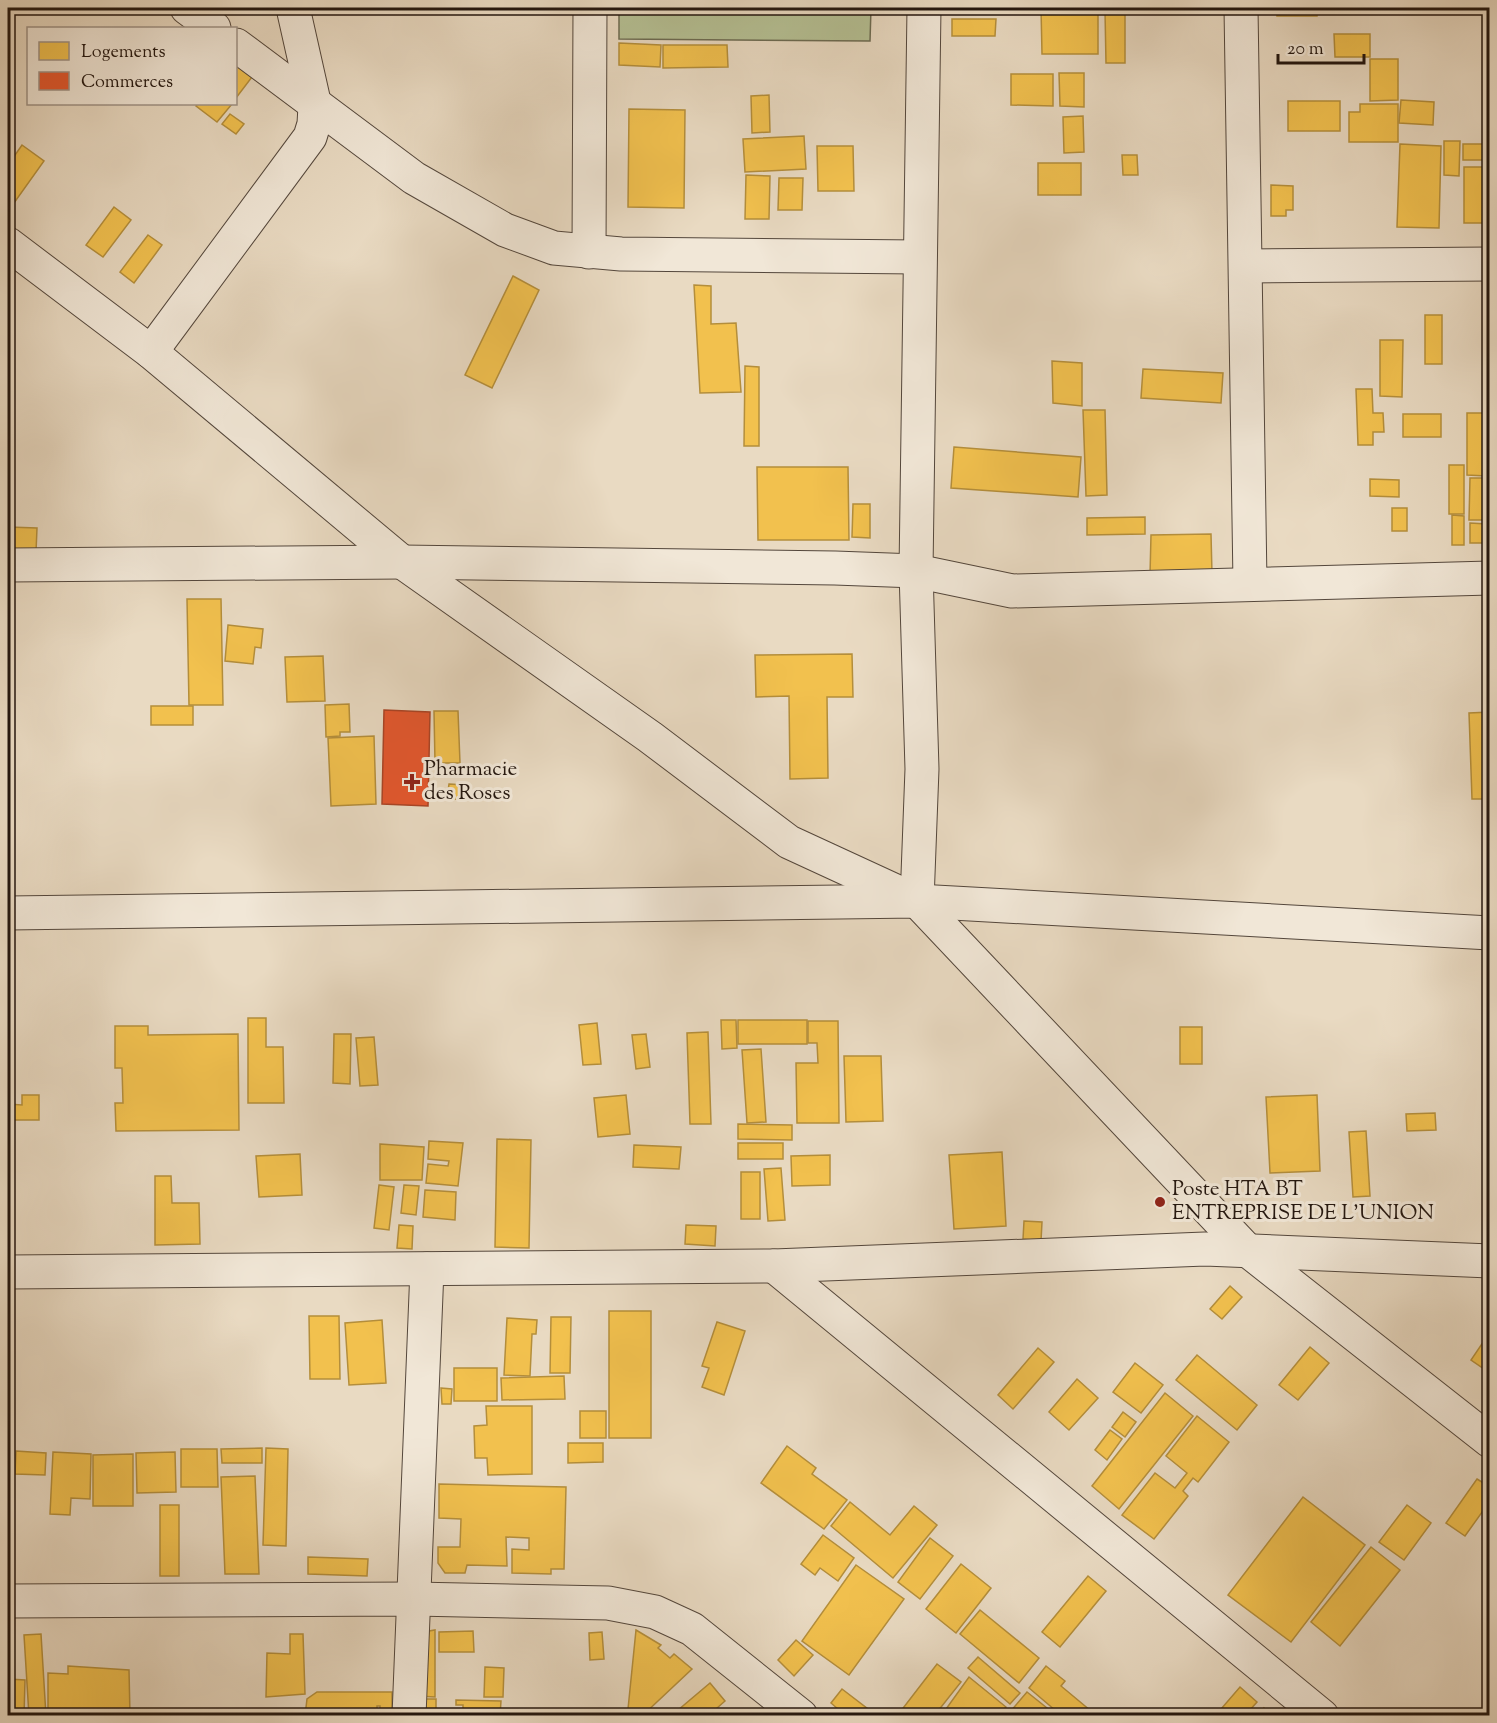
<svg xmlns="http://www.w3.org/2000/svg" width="1497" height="1723" font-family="'Sorts Mill Goudy',serif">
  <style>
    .green { fill: #b5c094; stroke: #6c6b52; stroke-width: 1.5 }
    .homes { fill: #f2c14e; stroke: #b48e3b; stroke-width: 1.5 }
    .shops { fill: #e4572e; stroke: #aa4425; stroke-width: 1.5 }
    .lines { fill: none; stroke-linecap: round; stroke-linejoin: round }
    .minor-casing { stroke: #54473c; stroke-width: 35 }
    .minor { stroke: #f1e7d7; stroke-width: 33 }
    .poi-dot { fill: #8f2418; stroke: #f1e7d7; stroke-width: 2 }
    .labels { text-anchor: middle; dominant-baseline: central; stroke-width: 6; stroke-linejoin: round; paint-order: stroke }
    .poi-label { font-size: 21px; fill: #23160f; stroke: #f1e7d7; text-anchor: start }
  </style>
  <rect width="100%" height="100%" fill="#e9dac2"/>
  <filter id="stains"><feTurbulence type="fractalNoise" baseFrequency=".00333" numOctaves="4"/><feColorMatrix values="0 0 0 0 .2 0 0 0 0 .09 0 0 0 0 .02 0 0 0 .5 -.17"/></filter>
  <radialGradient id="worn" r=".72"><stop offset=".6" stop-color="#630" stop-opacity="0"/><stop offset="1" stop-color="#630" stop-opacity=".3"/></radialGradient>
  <path class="green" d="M619 8H871L870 41 619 39Z"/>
  <g class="homes">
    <rect x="950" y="8" width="26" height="2"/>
    <path d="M984 8H1021V10L984 11Z"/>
    <path d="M1041 8H1098V54H1042Z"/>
    <rect x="1131" y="8" width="27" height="3"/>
    <rect x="1277" y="8" width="40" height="8"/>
    <path d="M1105 11H1125V63H1106Z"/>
    <path d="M952 19H996L995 36H952Z"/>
    <path d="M1334 34H1370V57H1335Z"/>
    <path d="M619 43 661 45 660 67 619 65Z"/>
    <path d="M663 45H727L728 67 663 68Z"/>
    <path d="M1370 59H1398V100L1370 101Z"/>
    <path d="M236 65 252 77 236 98Z"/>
    <path d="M1059 73H1084V107L1060 106Z"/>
    <path d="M1011 74H1053V106L1011 105Z"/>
    <path d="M769 95 770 132 752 133 751 96Z"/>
    <path d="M1401 100 1434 102 1433 125 1399 123Z"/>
    <rect x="1288" y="101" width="52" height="30"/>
    <path d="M197 104H232L217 122 196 106Z"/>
    <path d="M1360 104H1398V142H1349V112H1360Z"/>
    <path d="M629 109 685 110 684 208 628 207Z"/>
    <path d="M230 114 244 124 236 134 222 124Z"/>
    <path d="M1083 116 1084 152 1064 153 1063 117Z"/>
    <path d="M804 136 806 169 745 172 743 139Z"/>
    <path d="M1444 141H1460L1459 176 1444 175Z"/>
    <path d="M1400 144 1441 146 1439 228 1397 227Z"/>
    <rect x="1463" y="144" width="27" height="16"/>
    <path d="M22 145 44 161 9 210 8 165Z"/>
    <path d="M817 146H853L854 191H818Z"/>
    <path d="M1122 155H1137L1138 175H1123Z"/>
    <rect x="1038" y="163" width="43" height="32"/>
    <rect x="1464" y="167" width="26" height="56"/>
    <path d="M746 175 770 176 769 219H745Z"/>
    <path d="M779 178H803L802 210H778Z"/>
    <path d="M1271 185 1293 186V210H1286V216H1271Z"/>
    <path d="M114 207 131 220 103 257 86 245Z"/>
    <path d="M148 235 162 245 134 283 120 272Z"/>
    <path d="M513 276 539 290 492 388 465 375Z"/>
    <path d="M694 285 711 286V324L736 323 741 392 700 393Z"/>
    <rect x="1425" y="315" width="17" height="49"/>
    <path d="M1380 340H1403L1402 397 1380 396Z"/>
    <path d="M1052 361 1082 363V406L1053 403Z"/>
    <path d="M745 366 759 367V446H744Z"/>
    <path d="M1143 369 1223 373 1221 403 1141 398Z"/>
    <path d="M1356 389H1372L1373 413H1383L1384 432H1373V445H1358Z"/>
    <path d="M1083 410H1105L1107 495 1086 496Z"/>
    <path d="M1467 413H1487L1486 476 1467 475Z"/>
    <rect x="1403" y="414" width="38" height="23"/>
    <path d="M954 447 1081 457 1078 497 951 488Z"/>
    <rect x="1449" y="465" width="15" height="49"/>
    <path d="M757 467H848L849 540H758Z"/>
    <path d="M1470 478H1488L1487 520H1469Z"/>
    <path d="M1370 479 1399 480V497L1370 496Z"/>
    <path d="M853 504H870V538L852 537Z"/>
    <rect x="1392" y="508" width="15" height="23"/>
    <path d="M1452 515 1464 516V545H1452Z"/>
    <path d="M1145 517V534L1087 535V518Z"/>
    <path d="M1470 523 1487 524 1486 543H1470Z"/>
    <path d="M8 527 37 528 36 552 8 551Z"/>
    <path d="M1211 534 1212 574 1150 575 1151 535Z"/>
    <path d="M187 599H221L223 705H189Z"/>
    <path d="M228 625 263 629 261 648 255 647 253 664 225 661Z"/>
    <path d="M852 654 853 697H827L828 778 790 779 789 696 756 697 755 655Z"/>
    <path d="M323 656 325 701 287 702 285 657Z"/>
    <path d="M349 704 350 732H340V736L326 737 325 705Z"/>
    <rect x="151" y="706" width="42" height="19"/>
    <path d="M434 711H458L460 763H435Z"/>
    <path d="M1490 712V799H1472L1469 713Z"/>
    <path d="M374 736 376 804 331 806 328 738Z"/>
    <path d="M449 784 465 785 463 800 447 798Z"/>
    <path d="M248 1018H266V1047H283L284 1103H248Z"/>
    <path d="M721 1020H736L737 1048 722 1049Z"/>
    <rect x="738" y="1020" width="69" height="24"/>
    <path d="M808 1021H838L839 1123H797L796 1063H818L817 1043H808Z"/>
    <path d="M597 1023 601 1064 583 1065 579 1025Z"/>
    <path d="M115 1026H148V1035L238 1034 239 1130 116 1131 115 1103H123L122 1068H115Z"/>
    <rect x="1180" y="1027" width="22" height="37"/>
    <path d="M708 1032 711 1124H690L687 1033Z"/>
    <path d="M334 1034H351L350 1084 333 1083Z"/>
    <path d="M646 1034 650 1067 636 1069 632 1035Z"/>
    <path d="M374 1037 378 1085 360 1086 356 1038Z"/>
    <path d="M761 1049 766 1122 747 1123 742 1050Z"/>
    <path d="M844 1056H881L883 1121 846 1122Z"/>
    <path d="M22 1095H39V1120H8V1104L22 1105Z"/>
    <path d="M626 1095 630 1134 598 1137 594 1098Z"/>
    <path d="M1317 1095 1320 1171 1270 1173 1266 1097Z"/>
    <path d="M1435 1113 1436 1130 1407 1131 1406 1114Z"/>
    <path d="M738 1124 792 1125V1140L738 1139Z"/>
    <path d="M1366 1131 1370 1196 1353 1197 1349 1132Z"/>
    <path d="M497 1139 531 1140 529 1248 495 1247Z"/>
    <path d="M429 1141 463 1143 458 1186 426 1183 428 1164 448 1166 449 1161 428 1159Z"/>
    <rect x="738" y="1143" width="45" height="16"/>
    <path d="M380 1144 424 1147 422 1180H380Z"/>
    <path d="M634 1145 681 1147 679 1169 633 1167Z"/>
    <path d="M1002 1152 1006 1226 954 1229 949 1155Z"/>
    <path d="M300 1154 302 1195 259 1197 256 1156Z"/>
    <path d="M830 1155V1185L792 1186 791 1156Z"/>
    <path d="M781 1168 785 1220 768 1221 764 1169Z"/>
    <rect x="741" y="1172" width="19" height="47"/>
    <path d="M155 1176H171L172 1203H199L200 1244 155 1245Z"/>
    <path d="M379 1185 394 1187 389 1230 374 1228Z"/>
    <path d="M404 1185 419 1186 416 1215 401 1213Z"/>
    <path d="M425 1190 456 1192 455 1220 423 1217Z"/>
    <path d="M1024 1221 1042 1222 1041 1241 1023 1239Z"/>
    <path d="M399 1225 413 1226 412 1249 397 1248Z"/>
    <path d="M686 1225 716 1226 715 1246 685 1244Z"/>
    <path d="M1230 1286 1242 1297 1222 1319 1210 1309Z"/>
    <rect x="609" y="1311" width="42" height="127"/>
    <path d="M309 1316H339L340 1379H310Z"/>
    <path d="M551 1317H571L570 1373H550Z"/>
    <path d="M507 1318 537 1320 536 1334H532L530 1376 504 1375Z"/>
    <path d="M382 1320 386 1383 349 1385 345 1323Z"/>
    <path d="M717 1322 745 1331 724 1395 702 1387 709 1368 702 1366Z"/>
    <path d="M1490 1332V1373L1471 1360Z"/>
    <path d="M1310 1347 1329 1363 1298 1400 1279 1385Z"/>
    <path d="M1038 1348 1054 1362 1013 1409 998 1395Z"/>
    <path d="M1197 1355 1257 1405 1237 1430 1176 1380Z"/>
    <path d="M1135 1363 1163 1385 1141 1413 1113 1392Z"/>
    <rect x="454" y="1368" width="43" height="33"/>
    <path d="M564 1376 565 1399 502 1400 501 1378Z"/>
    <path d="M1077 1379 1098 1398 1069 1430 1049 1412Z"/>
    <path d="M441 1388 452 1389 451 1404H442Z"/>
    <path d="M1165 1393 1193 1416 1119 1509 1092 1486Z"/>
    <path d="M486 1406H532V1474L488 1475 487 1458H475L474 1426 487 1425Z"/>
    <rect x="580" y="1411" width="26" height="27"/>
    <path d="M1123 1412 1136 1422 1125 1437 1112 1427Z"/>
    <path d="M1197 1416 1229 1442 1198 1482 1193 1478 1183 1491 1188 1496 1154 1539 1122 1515 1155 1473 1175 1488 1187 1473 1166 1456Z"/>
    <path d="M1110 1430 1122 1439 1107 1460 1095 1450Z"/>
    <path d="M568 1443H603V1462L568 1463Z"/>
    <path d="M787 1446 816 1468 812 1474 847 1500 824 1529 761 1483Z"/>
    <path d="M262 1448V1463H222L221 1449Z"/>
    <path d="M266 1448 288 1449 286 1546 263 1545Z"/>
    <path d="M181 1449H217L218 1487H181Z"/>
    <path d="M16 1451 46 1453 45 1475 15 1474Z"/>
    <path d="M53 1452 91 1454 90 1499 71 1498 70 1515 50 1514Z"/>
    <path d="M175 1452 176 1492 137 1493 136 1453Z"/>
    <path d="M133 1454V1506H93V1455Z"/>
    <path d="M255 1476 259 1574H225L221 1477Z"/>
    <path d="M1477 1479 1490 1487V1501L1465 1536 1446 1523Z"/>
    <path d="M439 1484 566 1487 564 1569H551V1574L512 1573V1549L529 1550V1538L506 1537 507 1566 467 1565 465 1573H445L438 1563V1547H460L461 1519 439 1518Z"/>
    <path d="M1303 1497 1365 1545 1291 1642 1228 1595Z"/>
    <path d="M850 1502 890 1535 914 1506 937 1525 893 1578 831 1526Z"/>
    <rect x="160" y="1505" width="19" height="71"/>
    <path d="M1407 1505 1431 1523 1404 1560 1379 1542Z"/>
    <path d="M823 1535 854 1558 838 1581 820 1568 815 1575 801 1564Z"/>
    <path d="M930 1538 953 1556 920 1599 898 1582Z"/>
    <path d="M1371 1547 1400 1570 1340 1646 1311 1622Z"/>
    <path d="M308 1557 368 1559 367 1576 308 1574Z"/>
    <path d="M961 1564 991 1588 956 1633 926 1609Z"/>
    <path d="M856 1565 904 1599 849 1675 802 1641Z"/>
    <path d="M1088 1576 1106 1591 1060 1647 1042 1632Z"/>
    <path d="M980 1610 1039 1658 1019 1683 960 1634Z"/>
    <path d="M435 1630V1697L417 1696 429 1631Z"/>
    <path d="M636 1630 661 1645 658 1648 670 1658 674 1654 692 1669 642 1716H612L615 1709H628Z"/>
    <path d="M473 1631 474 1652H439V1632Z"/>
    <path d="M602 1632 604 1659 590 1660 589 1633Z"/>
    <path d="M41 1634 46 1716H29L24 1635Z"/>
    <path d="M290 1634H303L305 1694 266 1697 267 1653 290 1654Z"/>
    <path d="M796 1640 813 1655 794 1676 778 1660Z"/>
    <path d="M978 1657 1020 1693 1010 1704 968 1668Z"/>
    <path d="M937 1664 961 1682 934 1716H897Z"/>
    <path d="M68 1666 129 1670 130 1716H48V1673L68 1674Z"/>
    <path d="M1046 1666 1065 1681 1061 1686 1097 1716H1062L1029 1688Z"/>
    <path d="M485 1667 504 1668 503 1697H484Z"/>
    <path d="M969 1677 1006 1707 999 1716H941Z"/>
    <path d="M8 1679 25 1680 24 1716H8Z"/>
    <path d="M710 1683 725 1701 708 1716H671Z"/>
    <path d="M1240 1687 1257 1702 1250 1710 1257 1716H1215Z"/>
    <path d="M842 1689 868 1709 863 1716H846L831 1703Z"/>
    <path d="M317 1692H392V1716H380V1706H377V1716H305L307 1699Z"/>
    <path d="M1027 1692 1057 1716H1014L1010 1712Z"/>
    <rect x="417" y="1699" width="19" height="17"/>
    <path d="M456 1700 501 1701 500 1716H458V1711H463V1705H456Z"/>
    <path d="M1264 1708 1272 1716H1258Z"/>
  </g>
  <path class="shops" d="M384 710 430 712 428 806 382 804Z"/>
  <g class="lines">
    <g class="minor-casing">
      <g id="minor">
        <path d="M187 8 214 28"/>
        <path d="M1241 8 1250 583"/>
        <path d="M236 45 414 178 505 230 554 248 621 254 919 257"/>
        <path d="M8 244 151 352 402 562 650 737 789 842 917 901 1247 1250 1490 1441"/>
        <path d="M589 252 590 8"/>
        <path d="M1246 266 1490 264"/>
        <path d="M151 352 310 137 314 124 315 106 293 8"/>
        <path d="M8 565 402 562 835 568 916 571 1012 591 1490 578"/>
        <path d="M917 901 922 769 916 571 924 8"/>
        <path d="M8 913 917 901 1490 933"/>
        <path d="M774 1266 1322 1716"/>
        <path d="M8 1272 774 1266 1205 1249 1490 1261"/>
        <path d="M8 1601 414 1599 608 1603 655 1612 692 1629 801 1716"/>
        <path d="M409 1716 427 1269"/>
      </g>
    </g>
    <use href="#minor" class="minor"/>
  </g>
  <g class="poi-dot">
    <path d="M409 773h6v6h6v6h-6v6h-6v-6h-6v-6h6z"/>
    <circle cx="1160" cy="1202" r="6"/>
  </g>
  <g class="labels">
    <g class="poi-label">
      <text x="424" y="770">Pharmacie<tspan x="424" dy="24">des Roses</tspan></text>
      <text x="1172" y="1190">Poste HTA BT<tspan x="1172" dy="24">ENTREPRISE DE L'UNION</tspan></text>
    </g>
  </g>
  <rect width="1497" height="1723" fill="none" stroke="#e9dac2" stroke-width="30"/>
  <rect x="9" y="9" width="1479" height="1705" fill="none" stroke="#23160f" stroke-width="3"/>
  <rect x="15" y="15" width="1467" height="1693" fill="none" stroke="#23160f" stroke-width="1.5"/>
  <rect x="27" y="27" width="210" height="78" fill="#f1e7d7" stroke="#9f9387" stroke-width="1.5"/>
  <rect x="39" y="42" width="30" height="18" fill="#f2c14e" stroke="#9f9387" stroke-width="1.5"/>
  <text x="81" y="57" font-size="18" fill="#23160f">Logements</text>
  <rect x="39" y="72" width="30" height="18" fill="#e4572e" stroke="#9f9387" stroke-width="1.5"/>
  <text x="81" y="87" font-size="18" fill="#23160f">Commerces</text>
  <path d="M1278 54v9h86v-9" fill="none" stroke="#23160f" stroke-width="3"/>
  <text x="1287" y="54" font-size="18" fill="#23160f" stroke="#f1e7d7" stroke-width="4.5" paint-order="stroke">20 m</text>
  <rect width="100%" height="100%" filter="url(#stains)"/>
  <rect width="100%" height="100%" fill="url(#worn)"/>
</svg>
